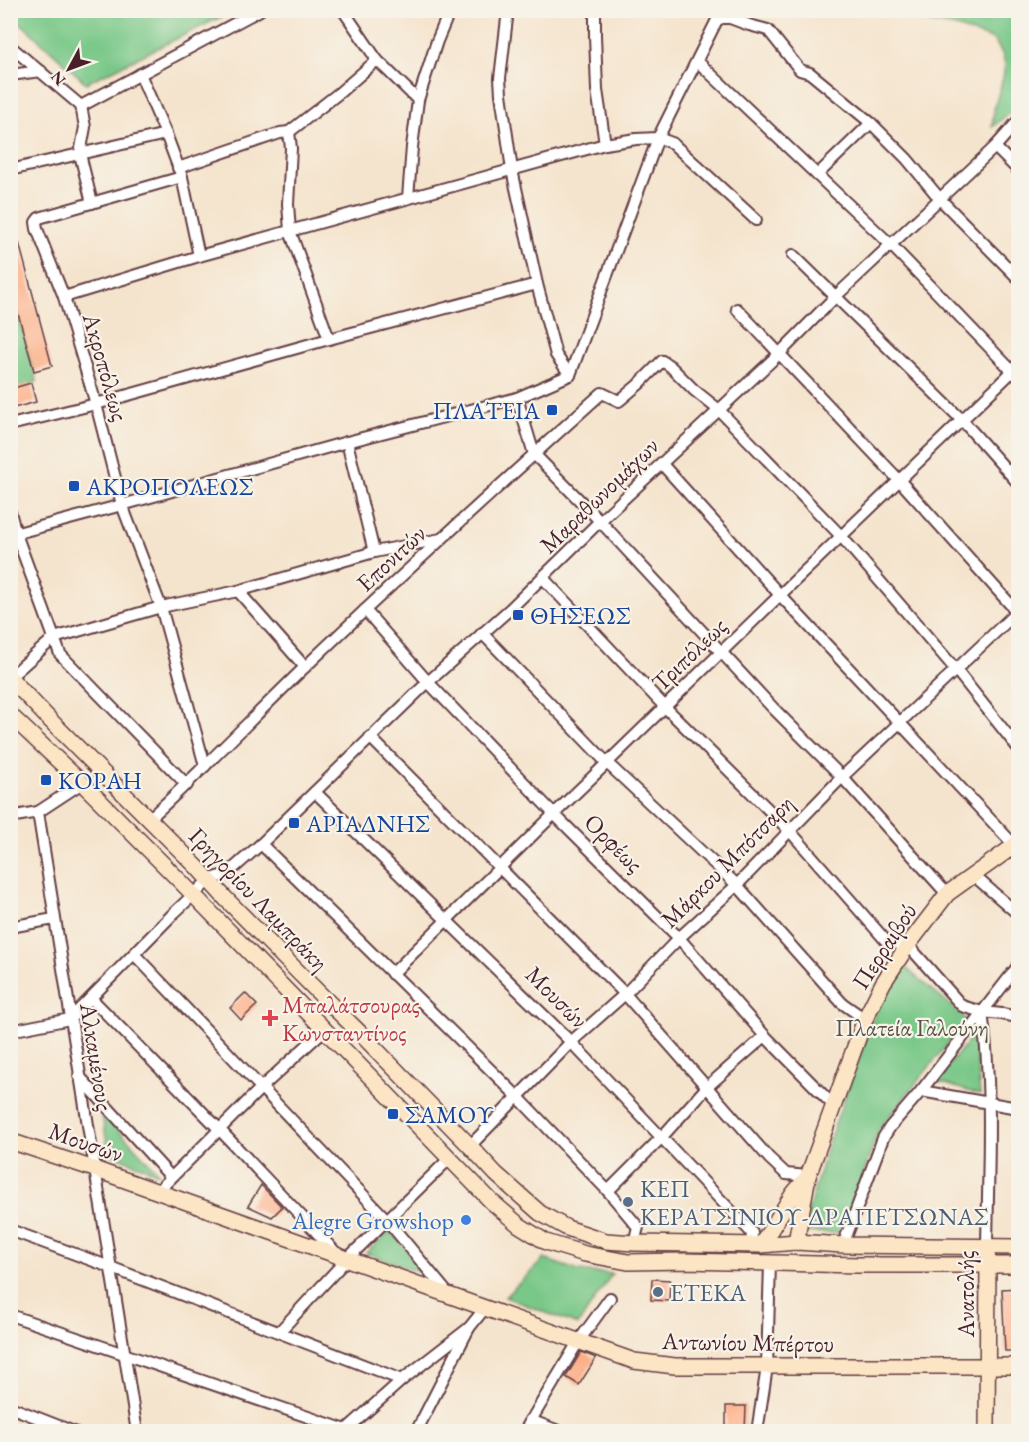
<svg xmlns="http://www.w3.org/2000/svg" width="1029" height="1442" font-family="'EB Garamond',serif">
  <style>
    .green { fill: #79c888; stroke: #62745a; stroke-width: 1.5 }
    .building { fill: #fdad86 }
    .lines { fill: none; stroke-linecap: round; stroke-linejoin: round }
    .street-casing { stroke: #643d43; stroke-width: 14 }
    .secondary-casing { stroke: #643d43; stroke-width: 18 }
    .street { stroke: #fff; stroke-width: 10 }
    .secondary { stroke: #fce5c4; stroke-width: 15 }
    .transit-dot { fill: #1a4fb4; stroke: #f7f3e8; stroke-width: 2 }
    .health-dot { fill: #e0444e; stroke: #f7f3e8; stroke-width: 2 }
    .service-dot { fill: #5c6f8a; stroke: #f7f3e8; stroke-width: 2 }
    .shop-dot { fill: #3f7fe0; stroke: #f7f3e8; stroke-width: 2 }
    .labels { text-anchor: middle; dominant-baseline: central; stroke-width: 4.5; stroke-linejoin: round; paint-order: stroke }
    .street-label { font-size: 24px; fill: #4a1f2b; stroke: #f7f3e8 }
    .transit-label { font-size: 24px; fill: #164399; stroke: #f7f3e8; text-anchor: start }
    .health-label { font-size: 24px; fill: #be3a42; stroke: #f7f3e8; text-anchor: start }
    .park-label { font-size: 24px; fill: #585247; stroke: #f7f3e8 }
    .service-label { font-size: 24px; fill: #4e5e75; stroke: #f7f3e8; text-anchor: start }
    .shop-label { font-size: 24px; fill: #366cbe; stroke: #f7f3e8; text-anchor: end }
  </style>
  <rect width="100%" height="100%" fill="#f7f3e8"/>
  <filter id="ink" filterUnits="userSpaceOnUse"><feTurbulence type="fractalNoise" baseFrequency=".0167" numOctaves="2"/><feDisplacementMap in="SourceGraphic" scale="12" xChannelSelector="R" yChannelSelector="G"/><feConvolveMatrix kernelMatrix="1 2 1 2 8 2 1 2 1" color-interpolation-filters="sRGB"/></filter>
  <filter id="wash" filterUnits="userSpaceOnUse"><feTurbulence type="fractalNoise" baseFrequency=".008" numOctaves="4" result="noise"/><feDisplacementMap in="SourceGraphic" scale="24" xChannelSelector="R" yChannelSelector="G"/><feGaussianBlur stdDeviation="1.35" result="paint"/><feColorMatrix in="noise" values="0 0 0 0 0 0 0 0 0 0 0 0 0 0 0 0 0 1.4 0 .05"/><feComposite in="paint" operator="in"/></filter>
  <g filter="url(#wash)">
    <rect width="100%" height="100%" fill="#f5e4cd"/>
    <g class="green">
      <path d="M10 11 11 10 233 11 86 83 11 14Z"/>
      <path d="M885 11C903 10 922 12 941 14 953 16 965 20 978 19 985 19 994 17 1001 15 1008 13 1010 10 1018 11V106L992 127 994 109 1003 78 1005 64 1002 53 994 40 956 27 926 22Z"/>
      <path d="M10 285 37 382 11 389H10Z"/>
      <path d="M898 961 967 1020 879 1129 856 1196 841 1233 802 1232 828 1143 883 993Z"/>
      <path d="M974 1034 980 1095 936 1081Z"/>
      <path d="M101 1111 160 1174 109 1153Z"/>
      <path d="M390 1231 430 1276 366 1253Z"/>
      <path d="M544 1259 579 1271 612 1274 578 1325 505 1297Z"/>
    </g>
    <g id="blocks">
      <g class="building">
        <path d="M10 224H14L52 366 34 371 10 285Z"/>
        <path d="M31 383 36 402 10 409V389Z"/>
        <path d="M245 993 257 1005 241 1020 230 1008Z"/>
        <path d="M261 1185 282 1207 272 1217 248 1206Z"/>
        <path d="M652 1279 670 1280 669 1301 651 1300Z"/>
        <path d="M1018 1288V1351H1005L1002 1289Z"/>
        <path d="M581 1352 596 1358 579 1385 566 1377Z"/>
        <path d="M726 1406H746L745 1431H726Z"/>
      </g>
    </g>
  </g>
  <g filter="url(#ink)">
    <use href="#blocks" fill-opacity="0" stroke="#643d43" stroke-width="1.5"/>
    <g class="lines">
      <g class="street-casing">
        <g id="street">
          <path d="M343 10 377 60 418 100"/>
          <path d="M508 10 500 78 501 94 512 170 537 284 556 355 570 375"/>
          <path d="M595 10V35L597 90 605 144"/>
          <path d="M10 46 81 106 85 127 80 154 92 203"/>
          <path d="M697 61 891 245 1018 377"/>
          <path d="M140 74 166 134 182 177 199 256"/>
          <path d="M10 75 41 71"/>
          <path d="M81 106 260 10"/>
          <path d="M289 132 291 148 288 204 290 231 329 339"/>
          <path d="M995 147 1018 170"/>
          <path d="M178 168 280 133 289 132 339 93 377 60"/>
          <path d="M10 170 166 134"/>
          <path d="M817 175 871 123"/>
          <path d="M182 177 39 218 36 222 37 229 64 297 96 404 122 505 161 607 205 766"/>
          <path d="M408 198 412 147 418 100 437 41 450 10"/>
          <path d="M793 255 962 420 1018 483"/>
          <path d="M64 297 199 256 605 144 636 139 658 138 672 143 756 220"/>
          <path d="M737 309 900 481 1018 613"/>
          <path d="M570 375 658 138 717 20 722 18H730L749 25 768 30 800 70 810 73 871 123 907 159 940 199 1018 278"/>
          <path d="M517 398 534 454 600 521 773 708 842 777 947 894"/>
          <path d="M10 425 96 404 329 339 537 284"/>
          <path d="M347 442 374 552"/>
          <path d="M661 463 780 595 1015 846"/>
          <path d="M10 512 16 534 60 654 187 785"/>
          <path d="M10 535 122 505 347 442 517 398 570 375"/>
          <path d="M543 578 665 707 789 830 887 942 908 945 962 1006 982 1012 1002 1014 1018 1017"/>
          <path d="M238 591 305 667"/>
          <path d="M365 610 428 682 554 814 679 938 765 1036 833 1105"/>
          <path d="M482 633 607 763 737 885 842 1003 865 1019"/>
          <path d="M10 677 54 638 161 607 238 591 374 552 441 539"/>
          <path d="M370 737 625 994 769 1158 786 1174 808 1176"/>
          <path d="M82 783 38 812 137 1432"/>
          <path d="M315 792 571 1042 752 1233 751 1244"/>
          <path d="M10 817 38 812"/>
          <path d="M149 819C203 770 253 717 305 667 402 574 502 483 602 393L619 401 638 385 662 361 670 366 694 390 719 410 841 536 956 670 1018 748"/>
          <path d="M261 844 518 1097 608 1191 638 1227 634 1243"/>
          <path d="M973 875 1018 914"/>
          <path d="M10 927 54 919"/>
          <path d="M134 954 387 1220 449 1295"/>
          <path d="M392 974 554 814 607 763 780 595 1018 366"/>
          <path d="M91 998 220 1130 338 1255"/>
          <path d="M982 1012C993 1089 988 1169 987 1247"/>
          <path d="M70 1019 174 913 209 880 227 874 261 844 428 682 510 609 600 521 780 353 836 296 995 147 1018 121"/>
          <path d="M10 1031 70 1019"/>
          <path d="M79 1076 171 1177"/>
          <path d="M921 1091 1018 1108"/>
          <path d="M470 1146 571 1042 625 994 679 938 737 885 842 777 1018 611"/>
          <path d="M158 1191 262 1087 325 1029"/>
          <path d="M608 1191 661 1138 707 1087 765 1036"/>
          <path d="M10 1230 110 1267 402 1380"/>
          <path d="M843 1245 883 1138 890 1127 921 1091 1018 966"/>
          <path d="M10 1315 352 1432"/>
          <path d="M279 1332 347 1259 450 1158"/>
          <path d="M10 1407 74 1432"/>
          <path d="M530 1420 561 1432"/>
          <path d="M346 1430 402 1380 469 1328"/>
          <path d="M416 1432 469 1328 485 1308"/>
          <path d="M524 1432 578 1342 610 1298"/>
          <path d="M757 1432 767 1367 770 1263"/>
        </g>
      </g>
      <g class="secondary-casing">
        <g id="secondary">
          <path d="M10 678 50 720 197 867 226 899 319 993 359 1032 470 1146 496 1174 540 1213 567 1228 606 1241 634 1243 761 1245 796 1242 843 1245 1018 1247"/>
          <path d="M10 715 82 783 182 883 491 1201 519 1225 546 1242 585 1254 628 1262 685 1261 858 1265H1018"/>
          <path d="M10 1141 94 1169 634 1361 675 1366H1018"/>
          <path d="M796 1242 808 1176 865 1019 883 983 908 945 947 894 1018 843"/>
          <path d="M761 1245 793 1194 808 1176"/>
          <path d="M987 1432 988 1258"/>
        </g>
      </g>
      <use href="#street" class="street"/>
      <use href="#secondary" class="secondary"/>
    </g>
  </g>
  <g class="transit-dot">
    <rect x="546" y="404" width="12" height="12" rx="3"/>
    <rect x="68" y="480" width="12" height="12" rx="3"/>
    <rect x="512" y="609" width="12" height="12" rx="3"/>
    <rect x="40" y="774" width="12" height="12" rx="3"/>
    <rect x="288" y="817" width="12" height="12" rx="3"/>
    <rect x="387" y="1108" width="12" height="12" rx="3"/>
  </g>
  <path class="health-dot" d="M267 1009h6v6h6v6h-6v6h-6v-6h-6v-6h6z"/>
  <g class="service-dot">
    <circle cx="628" cy="1202" r="6"/>
    <circle cx="658" cy="1292" r="6"/>
  </g>
  <circle class="shop-dot" cx="466" cy="1220" r="6"/>
  <g class="labels">
    <g class="street-label">
      <text transform="translate(106 367) rotate(74)">Ακροπόλεως</text>
      <text transform="translate(599 495) rotate(-44)">Μαραθωνομάχων</text>
      <text transform="translate(391 558) rotate(-43)">Επονιτών</text>
      <text transform="translate(689 654) rotate(-44)">Τριπόλεως</text>
      <text transform="translate(614 843) rotate(45)">Ορφέως</text>
      <text transform="translate(727 861) rotate(-45)">Μάρκου Μπότσαρη</text>
      <text transform="translate(259 899) rotate(46)">Γρηγορίου Λαμπράκη</text>
      <text transform="translate(884 946) rotate(-57)">Περραιβού</text>
      <text transform="translate(557 997) rotate(45)">Μουσών</text>
      <text transform="translate(97 1057) rotate(81)">Αλκαμένους</text>
      <text transform="translate(86 1142) rotate(19)">Μουσών</text>
      <text transform="translate(965 1294) rotate(-90)">Ανατολής</text>
      <text transform="translate(748 1342) rotate(1)">Αντωνίου Μπέρτου</text>
    </g>
    <g class="transit-label">
      <text x="540" y="410" text-anchor="end">ΠΛΑΤΕΙΑ</text>
      <text x="86" y="486">ΑΚΡΟΠΟΛΕΩΣ</text>
      <text x="530" y="615">ΘΗΣΕΩΣ</text>
      <text x="58" y="780">ΚΟΡΑΗ</text>
      <text x="306" y="823">ΑΡΙΑΔΝΗΣ</text>
      <text x="405" y="1114">ΣΑΜΟΥ</text>
    </g>
    <g class="health-label">
      <text x="282" y="1004">Μπαλάτσουρας<tspan x="282" dy="28">Κωνσταντίνος</tspan></text>
    </g>
    <g class="park-label">
      <text x="912" y="1027">Πλατεία Γαλούνη</text>
    </g>
    <g class="service-label">
      <text x="640" y="1188">ΚΕΠ<tspan x="640" dy="28">ΚΕΡΑΤΣΙΝΙΟΥ-ΔΡΑΠΕΤΣΩΝΑΣ</tspan></text>
      <text x="670" y="1292">ΕΤΕΚΑ</text>
    </g>
    <g class="shop-label">
      <text x="454" y="1220">Alegre Growshop</text>
    </g>
  </g>
  <rect width="1029" height="1442" fill="none" stroke="#f7f3e8" stroke-width="36"/>
  <g transform="translate(69 69) rotate(229)" stroke="#f7f3e8" stroke-width="4.5" paint-order="stroke">
  <path d="M0-4.5L10 22L0 15L-10 22Z" fill="#4a1f2b"/>
  <text y="-9" font-size="16" font-weight="bold" text-anchor="middle" fill="#4a1f2b">N</text>
  </g>
</svg>
